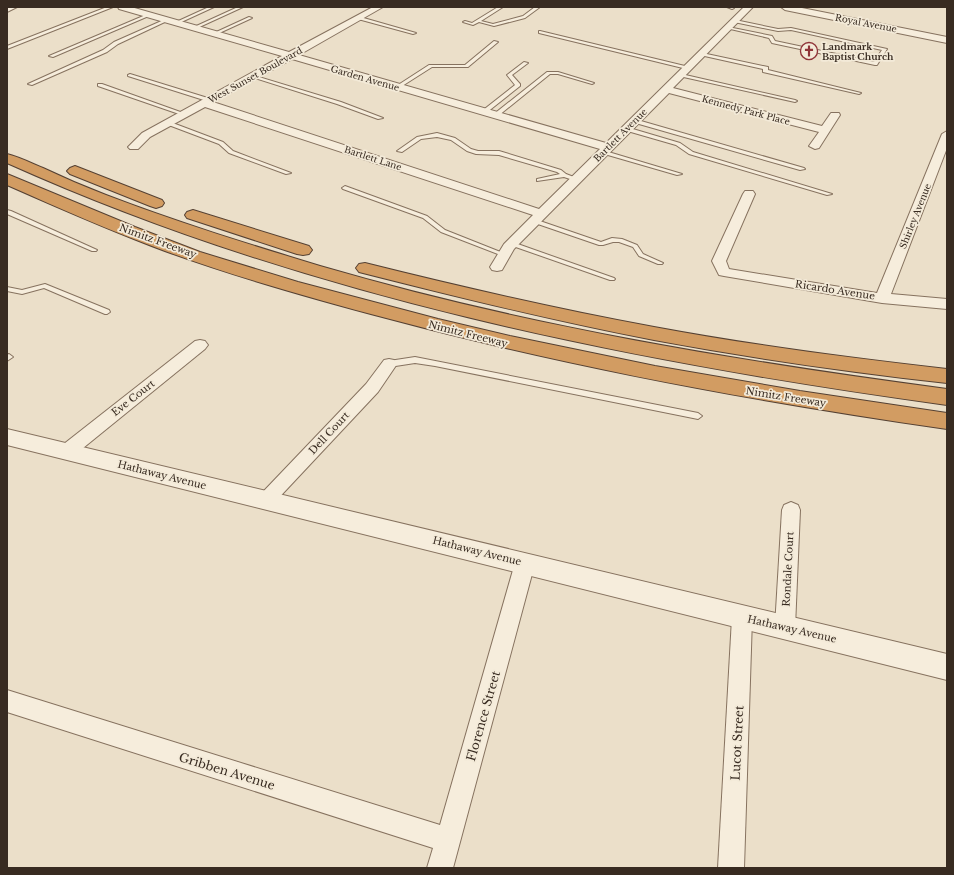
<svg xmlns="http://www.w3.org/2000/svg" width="954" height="875" font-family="'Libre Baskerville',serif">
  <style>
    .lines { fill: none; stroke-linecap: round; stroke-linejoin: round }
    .service-casing { stroke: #86725f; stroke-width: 2 }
    .minor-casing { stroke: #86725f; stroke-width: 2 }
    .tertiary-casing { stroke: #86725f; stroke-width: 2 }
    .motorway-casing { stroke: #554133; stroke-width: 2 }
    .service { fill: #f6eddc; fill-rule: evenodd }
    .minor { fill: #f6eddc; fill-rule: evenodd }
    .tertiary { fill: #f6eddc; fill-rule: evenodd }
    .motorway { fill: #d29c62; fill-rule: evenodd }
    .labels { text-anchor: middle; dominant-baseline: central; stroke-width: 3.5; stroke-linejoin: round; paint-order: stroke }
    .far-street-label { font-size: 9px; fill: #382b21; stroke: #f3ead8 }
    .far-poi-label { font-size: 9px; font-weight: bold; fill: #382b21; stroke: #f3ead8; text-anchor: start }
    .street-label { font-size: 10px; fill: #382b21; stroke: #f3ead8 }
    .near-street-label { font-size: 12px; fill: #382b21; stroke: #f3ead8 }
  </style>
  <rect width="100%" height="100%" fill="#ebdfc9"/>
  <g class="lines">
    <g class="service-casing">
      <g id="service">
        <path d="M107 7H113L7 49V46Z"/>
        <path d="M209 7H214L177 24 174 23Z"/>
        <path d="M238 7H243L195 29 192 28Z"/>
        <path d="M498 7H503L481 21 493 24 523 16 535 7H540L525 18 494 26 479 22 473 25 463 22 465 21 472 23Z"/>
        <path d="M727 7H733L734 8 732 9Z"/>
        <path d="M148 14 151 15 53 57 49 56Z"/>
        <path d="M249 17 252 18 215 35 212 34Z"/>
        <path d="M358 17H360L416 33 413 34 358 19Z"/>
        <path d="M166 19 169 20 118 44 107 52 32 85 28 84 103 50 114 42Z"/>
        <path d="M735 20 778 29 791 28 887 49 877 65H875L772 43 769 38 726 28 728 27 772 36 775 41 874 62 882 50 791 30 778 31 734 22Z"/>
        <path d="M540 31 689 67V68L687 69 539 33V31Z"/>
        <path d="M494 41 498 42 468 67H432L399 88 395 87 429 65H465Z"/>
        <path d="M702 53 768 67V70L861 93 859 94 763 72V69L700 55V53Z"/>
        <path d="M524 62 528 63 512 75 520 84V86L486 113H482V111L515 85 507 75Z"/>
        <path d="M547 72H558L594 83 592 84 558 74H550L498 116H494V114Z"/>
        <path d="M130 74 211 99V100L207 101 128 76V75Z"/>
        <path d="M681 74 795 100 797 101 795 102 679 76V74Z"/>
        <path d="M252 75 341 102 383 118 378 119 337 104 252 77Z"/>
        <path d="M98 84H102L186 114 182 115 98 86Z"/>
        <path d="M634 119 804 168 805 169 800 170 632 122 631 121Z"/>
        <path d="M166 122H170L223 142 233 151 291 173 286 174 229 153 219 144 166 124Z"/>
        <path d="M626 127 680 143 693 152 832 194 827 195 689 154 676 145 624 130V128Z"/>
        <path d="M437 133 455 138 471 149 478 151H499L561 170 566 174 579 179 576 181 564 177 537 181V179L560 174 557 172 499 155 476 154 467 151 451 140 437 137 421 139 402 152 397 151 417 137Z"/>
        <path d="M601 151H605L682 174 677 175 601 153Z"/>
        <path d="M345 186 427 216 445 230 508 255 505 257 503 256 441 232 423 218 343 189 342 188Z"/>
        <path d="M7 210 11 211 97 250 96 251H92L7 214Z"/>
        <path d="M534 219 601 242 612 238 622 239 637 245 643 254 663 263 662 264H658L639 256 633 247 619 242H613L603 245H599L532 222V220Z"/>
        <path d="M512 242 614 278 615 279 614 280H610L510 245V243Z"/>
        <path d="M45 284 109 310 110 312 107 314H105L44 288 22 294 7 291V287L22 290Z"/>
        <path d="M9 354 13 357 7 361V355Z"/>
        <path d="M415 357 698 413 702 416 698 419 435 366 415 363 389 367 385 364 389 361Z"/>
      </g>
    </g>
    <g class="minor-casing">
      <g id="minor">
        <path d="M7 7H17L7 12Z"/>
        <path d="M118 7H131L289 52 373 7H383L299 55 606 143 744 7H753L673 88 822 126 831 113H839L840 115 819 148 815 149 809 146 819 132 669 93 514 249 502 270 497 271 492 270 490 267 504 244 533 215 205 107 150 137 138 149H130L128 147 142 133 282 56 119 9ZM292 59 600 149 539 209 213 102Z"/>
        <path d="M781 7H797L947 37V43L785 10Z"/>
        <path d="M947 131V148L891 294 947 299V309L882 303 724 276 719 275 712 261 743 194 745 191H753L755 194 726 261 729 269 877 293 942 134Z"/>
        <path d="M200 340 205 341 208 345 205 349 72 457 66 459 60 457 57 452 60 447 195 341Z"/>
        <path d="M389 359 394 360 397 364 378 392 272 505 266 507 260 505 257 500 260 495 366 384 384 360Z"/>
        <path d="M791 502 798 505 800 510 795 627 792 634 785 637 778 634 775 627 782 510 784 505Z"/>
        <path d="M525 554 532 557 535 563 453 868H427L433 848 7 712V690L440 825 515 563 518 557Z"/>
        <path d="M742 608 749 611 752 618 744 868H718L732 618 735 611Z"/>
      </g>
    </g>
    <g class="tertiary-casing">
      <path id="tertiary" d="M7 429 947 654V680L7 445Z"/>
    </g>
    <g class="motorway-casing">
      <g id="motorway">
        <path d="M7 154C19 157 31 163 43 168 64 178 85 187 106 195 176 222 248 244 320 266 525 326 736 361 947 389V405C627 361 303 296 7 163Z"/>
        <path d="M75 166 162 200 164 203 162 206 156 208 150 206 70 174 67 171 70 168Z"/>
        <path d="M7 174 135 227 200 252 298 282 438 319 510 336 655 366 800 391 947 413V429C759 402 573 368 390 319 314 299 239 278 165 251 111 231 59 208 7 185Z"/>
        <path d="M193 210 309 246 312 250 309 254 303 255 297 254 187 218 185 215 187 212Z"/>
        <path d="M365 263C461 287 557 309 654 327 751 345 849 358 947 369V383C849 372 751 358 654 340 554 321 457 297 359 272L356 268 359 264Z"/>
      </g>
    </g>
    <use href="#service" class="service"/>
    <use href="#minor" class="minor"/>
    <use href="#tertiary" class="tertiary"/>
    <use href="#motorway" class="motorway"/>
  </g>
  <defs>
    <g id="church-ring" transform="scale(0.9)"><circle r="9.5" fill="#f3ead8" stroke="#903438" stroke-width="1.5"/><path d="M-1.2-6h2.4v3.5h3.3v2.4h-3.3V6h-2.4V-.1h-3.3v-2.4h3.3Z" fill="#903438"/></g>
  </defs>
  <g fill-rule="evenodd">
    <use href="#church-ring" x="809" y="51"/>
  </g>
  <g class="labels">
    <g class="far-street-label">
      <text transform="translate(866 23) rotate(11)">Royal Avenue</text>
      <text transform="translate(255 75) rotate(-29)">West Sunset Boulevard</text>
      <text transform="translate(365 78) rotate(16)">Garden Avenue</text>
      <text transform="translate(746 110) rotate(15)">Kennedy Park Place</text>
      <text transform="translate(620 135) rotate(-45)">Bartlett Avenue</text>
      <text transform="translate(373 158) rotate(18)">Bartlett Lane</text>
      <text transform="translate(915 216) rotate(-68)">Shirley Avenue</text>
    </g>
    <g class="far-poi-label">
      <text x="822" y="46">Landmark<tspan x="822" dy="10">Baptist Church</tspan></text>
    </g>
    <g class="street-label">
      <text transform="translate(158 241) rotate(20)">Nimitz Freeway</text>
      <text transform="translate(835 290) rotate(9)">Ricardo Avenue</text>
      <text transform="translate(468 334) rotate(14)">Nimitz Freeway</text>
      <text transform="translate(786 397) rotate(9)">Nimitz Freeway</text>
      <text transform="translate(133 398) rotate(-38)">Eve Court</text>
      <text transform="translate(329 433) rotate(-47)">Dell Court</text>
      <text transform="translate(162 475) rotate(14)">Hathaway Avenue</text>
      <text transform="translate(477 551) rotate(14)">Hathaway Avenue</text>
      <text transform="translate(788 569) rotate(-87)">Rondale Court</text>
      <text transform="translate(792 629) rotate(13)">Hathaway Avenue</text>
    </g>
    <g class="near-street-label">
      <text transform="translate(483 716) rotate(-74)">Florence Street</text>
      <text transform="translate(737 743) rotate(-87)">Lucot Street</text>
      <text transform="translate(227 771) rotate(17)">Gribben Avenue</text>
    </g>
  </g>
  <rect width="954" height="875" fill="none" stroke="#382b21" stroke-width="16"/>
</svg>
